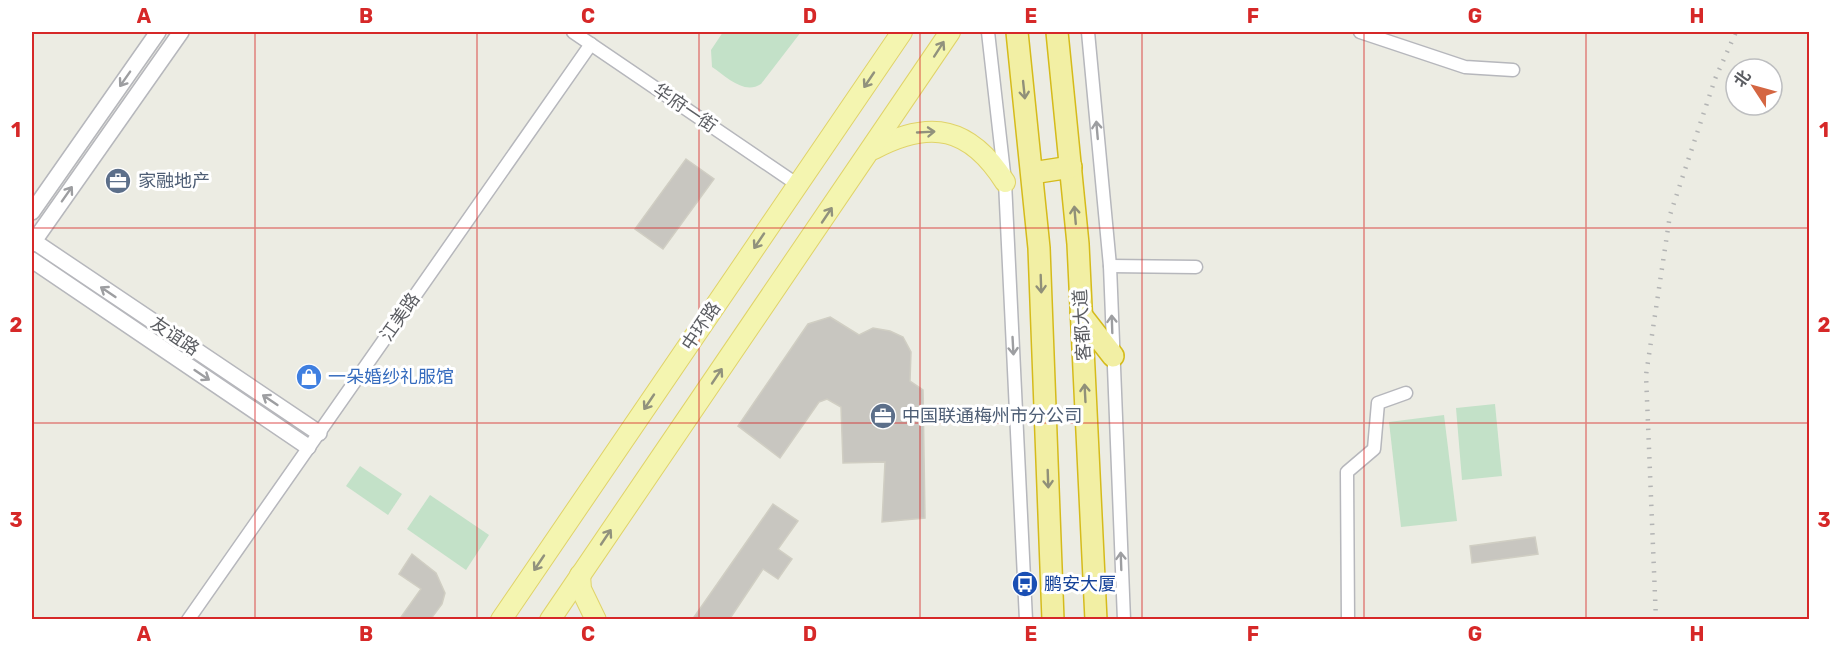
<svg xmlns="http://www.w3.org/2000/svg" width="1841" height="651" font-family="Rubik,'Noto Sans SC',sans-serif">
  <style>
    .green { fill: #c3e1c8 }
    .building { fill: #c8c6c0; stroke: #d0cec3; stroke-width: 1.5 }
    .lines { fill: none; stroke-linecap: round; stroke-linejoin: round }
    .minor-casing { stroke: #b6b7bc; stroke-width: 15 }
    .tertiary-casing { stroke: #b6b7bc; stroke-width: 18 }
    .primary-casing { stroke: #e0d369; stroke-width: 22 }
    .trunk-casing { stroke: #d5bb1b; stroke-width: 24 }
    .minor { stroke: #fff; stroke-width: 12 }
    .tertiary { stroke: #fff; stroke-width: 15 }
    .primary { stroke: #f4f5b0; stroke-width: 20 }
    .trunk { stroke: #f2efa4; stroke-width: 21 }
    .rail { stroke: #b3b4b4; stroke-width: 4.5; stroke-dasharray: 1.5 8; stroke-linecap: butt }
    .oneway { stroke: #91927d }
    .oneway2 { stroke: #9d9ea1 }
    .oneway3 { stroke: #909079 }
    .grid { fill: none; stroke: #d62828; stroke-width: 1.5; stroke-opacity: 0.55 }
    .labels { text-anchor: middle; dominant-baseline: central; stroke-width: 6; stroke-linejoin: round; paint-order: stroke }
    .street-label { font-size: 18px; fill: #5b5d62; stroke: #fff }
    .service-label { font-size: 18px; fill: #4e5e75; stroke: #fff; text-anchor: start }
    .shop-label { font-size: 18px; fill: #366cbe; stroke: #fff; text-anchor: start }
    .transit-label { font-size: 18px; fill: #164399; stroke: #fff; text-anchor: start }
    .neatline { fill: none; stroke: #d62828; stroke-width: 2 }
    .grid-label { font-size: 20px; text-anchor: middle; font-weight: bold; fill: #d62828 }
  </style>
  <rect width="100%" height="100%" fill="#ecece3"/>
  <g class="green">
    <path d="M723 32H801L761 84C744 95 727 77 712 67L711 50Z"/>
    <path d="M1495 404 1502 476 1462 480 1456 408Z"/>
    <path d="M1444 415 1457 521 1401 527 1389 422Z"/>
    <path d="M360 466 402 494 388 515 346 486Z"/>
    <path d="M430 495 489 535 466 570 407 529Z"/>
  </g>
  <g class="building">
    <path d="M686 159 714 179 663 249 635 229Z"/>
    <path d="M830 317 859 335 873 328 890 331 903 337 911 352 910 381 923 390 925 518 882 522 885 462 843 463 841 407 827 399 819 402 780 458 738 426 808 324Z"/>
    <path d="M773 504 798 521 778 549 792 559 778 579 763 569 729 620H692Z"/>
    <path d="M1535 537 1538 554 1472 563 1470 546Z"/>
    <path d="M412 554 436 573 445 593 442 604 430 620H399L421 589 399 574Z"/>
  </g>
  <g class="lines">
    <g class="minor-casing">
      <g id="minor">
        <path d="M573 32 798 185"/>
        <path d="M988 32 1005 182 1026 620"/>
        <path d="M1088 32 1110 266 1124 620"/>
        <path d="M1360 32 1465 67 1513 70"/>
        <path d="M1110 266 1196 267"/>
        <path d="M188 620 591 44"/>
        <path d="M1348 620 1347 472 1374 449 1378 403 1406 393"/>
      </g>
    </g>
    <g class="tertiary-casing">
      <g id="tertiary">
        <path d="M32 212 158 32"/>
        <path d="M32 240 319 433"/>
        <path d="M32 244 181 32"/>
        <path d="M32 260 308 447"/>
      </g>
    </g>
    <g class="primary-casing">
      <g id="primary">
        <path d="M874 149C931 119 970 127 1005 182"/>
        <path d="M580 575 581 589 596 620"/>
        <path d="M501 620 902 32"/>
        <path d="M550 620 950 32"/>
      </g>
    </g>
    <g class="trunk-casing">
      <g id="trunk">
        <path d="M1017 32 1039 248 1053 620"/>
        <path d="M1057 32 1078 244 1096 620"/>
        <path d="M1032 173 1071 167"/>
        <path d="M1081 315 1113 356"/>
      </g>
    </g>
    <use href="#minor" class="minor"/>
    <use href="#tertiary" class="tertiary"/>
    <use href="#primary" class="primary"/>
    <use href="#trunk" class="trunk"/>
    <path class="rail" d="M1656 620 1646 375 1670 215 1715 79 1736 32"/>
  </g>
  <defs><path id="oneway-shaft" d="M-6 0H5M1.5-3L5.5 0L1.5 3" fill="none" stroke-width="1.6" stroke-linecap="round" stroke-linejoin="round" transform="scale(1.5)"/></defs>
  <g class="oneway">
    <use href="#oneway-shaft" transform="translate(939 49) rotate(-57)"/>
    <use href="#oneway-shaft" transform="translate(869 80) rotate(124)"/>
    <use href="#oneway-shaft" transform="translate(926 132) rotate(-3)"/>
    <use href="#oneway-shaft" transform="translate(827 215) rotate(-56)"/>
    <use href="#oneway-shaft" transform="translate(759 241) rotate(124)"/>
    <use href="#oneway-shaft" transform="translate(717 376) rotate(-56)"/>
    <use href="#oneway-shaft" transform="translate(649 402) rotate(124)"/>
    <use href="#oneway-shaft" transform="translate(606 537) rotate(-56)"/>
    <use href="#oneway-shaft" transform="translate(539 563) rotate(124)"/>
  </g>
  <g class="oneway2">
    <use href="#oneway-shaft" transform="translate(125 79) rotate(125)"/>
    <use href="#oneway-shaft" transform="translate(1097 130) rotate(-95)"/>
    <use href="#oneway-shaft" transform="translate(67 194) rotate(-55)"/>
    <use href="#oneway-shaft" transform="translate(108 292) rotate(-146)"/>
    <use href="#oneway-shaft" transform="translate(1112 324) rotate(-92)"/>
    <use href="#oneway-shaft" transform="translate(1013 346) rotate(87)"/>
    <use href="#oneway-shaft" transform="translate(202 375) rotate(34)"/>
    <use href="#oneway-shaft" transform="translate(270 400) rotate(-146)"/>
    <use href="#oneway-shaft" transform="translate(1121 561) rotate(-92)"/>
  </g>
  <g class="oneway3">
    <use href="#oneway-shaft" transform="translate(1024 90) rotate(84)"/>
    <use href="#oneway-shaft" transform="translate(1075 215) rotate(-95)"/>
    <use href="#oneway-shaft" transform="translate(1041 284) rotate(88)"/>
    <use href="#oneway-shaft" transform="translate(1085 393) rotate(-93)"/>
    <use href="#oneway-shaft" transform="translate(1048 479) rotate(88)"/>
  </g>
  <path class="grid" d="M255 32V620M477 32V620M699 32V620M920 32V620M1142 32V620M1364 32V620M1586 32V620M32 228H1810M32 423H1810"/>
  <defs>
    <g id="office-disc" transform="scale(1.35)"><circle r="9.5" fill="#5c6f8a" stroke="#fff"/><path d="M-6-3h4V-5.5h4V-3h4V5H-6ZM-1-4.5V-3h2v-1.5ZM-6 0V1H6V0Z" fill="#fff"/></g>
    <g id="shop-disc" transform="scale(1.35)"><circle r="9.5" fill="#3f7fe0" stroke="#fff"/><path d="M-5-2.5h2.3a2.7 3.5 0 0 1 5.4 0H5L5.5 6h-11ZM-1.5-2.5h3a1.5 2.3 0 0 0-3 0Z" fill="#fff"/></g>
    <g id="bus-disc" transform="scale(1.35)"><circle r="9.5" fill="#1a4fb4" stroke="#fff"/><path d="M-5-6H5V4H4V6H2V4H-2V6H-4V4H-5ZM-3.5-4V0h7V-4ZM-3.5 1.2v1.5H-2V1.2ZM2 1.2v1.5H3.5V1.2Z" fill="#fff"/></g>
  </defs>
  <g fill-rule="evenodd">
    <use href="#office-disc" x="118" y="181"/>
    <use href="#shop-disc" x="309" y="377"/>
    <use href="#office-disc" x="883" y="416"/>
    <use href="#bus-disc" x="1025" y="584"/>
  </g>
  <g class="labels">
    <g class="street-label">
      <text transform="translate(685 108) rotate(34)">华府一街</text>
      <text transform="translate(400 317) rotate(-55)">江美路</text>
      <text transform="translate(1082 325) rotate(-93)">客都大道</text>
      <text transform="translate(701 326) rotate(-56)">中环路</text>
      <text transform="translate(175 336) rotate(34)">友谊路</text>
    </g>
    <g class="service-label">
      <text x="138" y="181">家融地产</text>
      <text x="902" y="416">中国联通梅州市分公司</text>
    </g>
    <g class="shop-label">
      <text x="328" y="377">一朵婚纱礼服馆</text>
    </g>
    <g class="transit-label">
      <text x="1044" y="584">鹏安大厦</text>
    </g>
  </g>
  <rect width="1841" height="651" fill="none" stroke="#ffffff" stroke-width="66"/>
  <g transform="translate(1754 87) rotate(306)"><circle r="28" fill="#ffffff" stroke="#bdbec0" stroke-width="1.5"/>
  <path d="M0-4.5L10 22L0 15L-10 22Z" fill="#d46642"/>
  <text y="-9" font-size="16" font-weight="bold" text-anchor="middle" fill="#5b5d62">北</text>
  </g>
  <rect x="33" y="33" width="1775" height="585" class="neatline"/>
  <g class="grid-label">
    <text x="144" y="23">A</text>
    <text x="366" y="23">B</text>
    <text x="588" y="23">C</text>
    <text x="810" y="23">D</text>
    <text x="1031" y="23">E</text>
    <text x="1253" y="23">F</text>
    <text x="1475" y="23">G</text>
    <text x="1697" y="23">H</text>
    <text x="16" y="137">1</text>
    <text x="1824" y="137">1</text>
    <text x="16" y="332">2</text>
    <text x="1824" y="332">2</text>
    <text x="16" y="527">3</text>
    <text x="1824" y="527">3</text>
    <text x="144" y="641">A</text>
    <text x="366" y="641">B</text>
    <text x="588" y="641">C</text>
    <text x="810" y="641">D</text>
    <text x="1031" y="641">E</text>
    <text x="1253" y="641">F</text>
    <text x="1475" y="641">G</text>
    <text x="1697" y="641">H</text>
  </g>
</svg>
